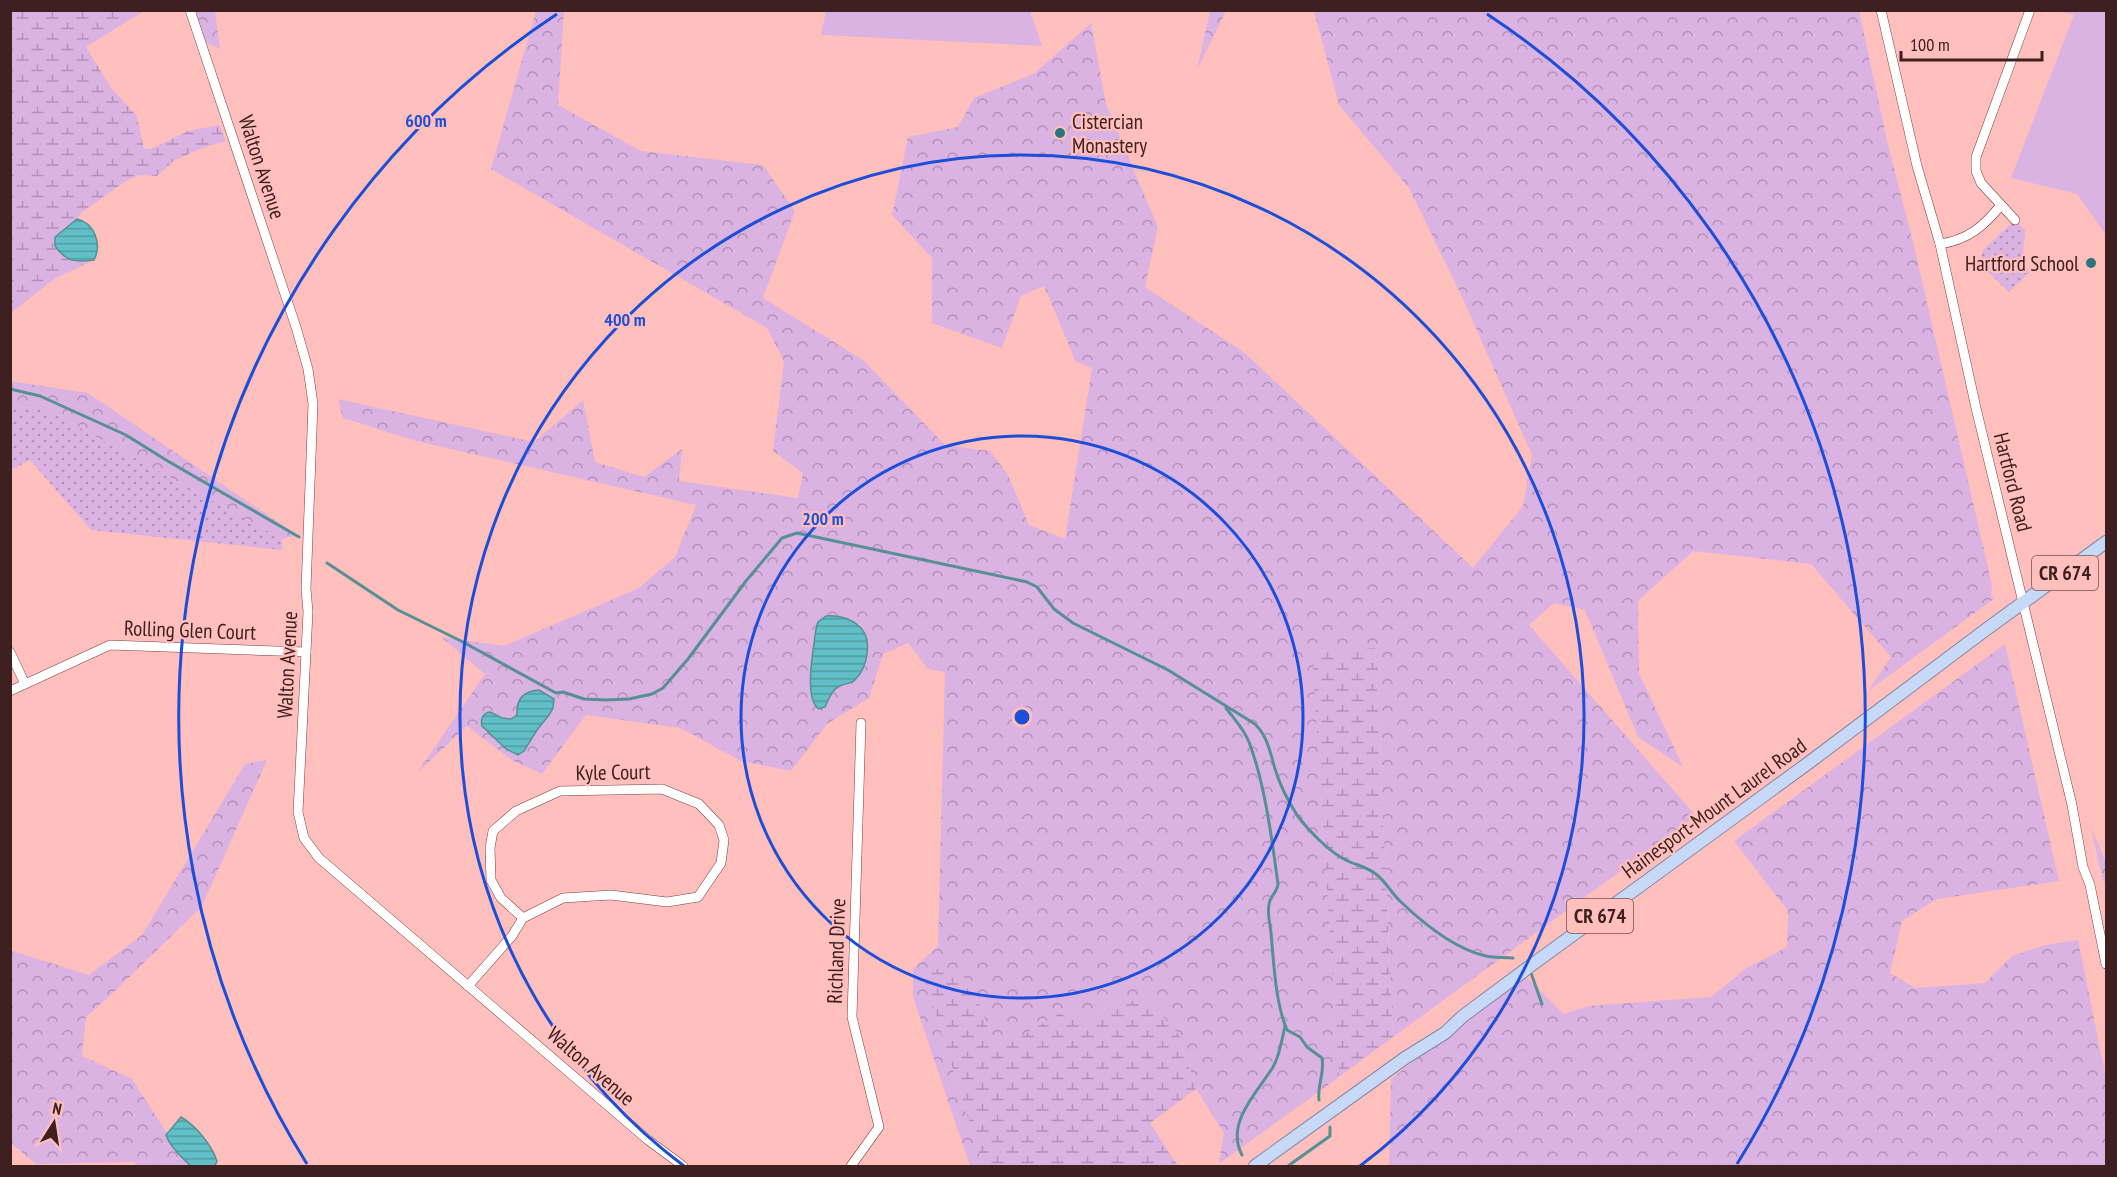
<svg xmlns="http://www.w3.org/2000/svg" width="2117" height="1177" font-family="'PT Sans Narrow',sans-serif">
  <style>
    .grass { fill: url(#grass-dots) }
    .forest { fill: url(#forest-crowns) }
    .wetland { fill: url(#wetland-marsh) }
    .park { fill: #dbb3e2 }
    .water { fill: url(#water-rules); stroke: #569095; stroke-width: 1.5 }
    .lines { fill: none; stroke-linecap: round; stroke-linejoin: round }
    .stream { stroke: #569095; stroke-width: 3 }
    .minor-casing { stroke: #7f3d3d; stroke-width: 10 }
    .major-casing { stroke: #8087a8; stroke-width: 14 }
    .minor { stroke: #fff; stroke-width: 9 }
    .major { stroke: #c8d9f7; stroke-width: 12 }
    .ring { fill: none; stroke: #1d4ed8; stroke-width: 3 }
    .poi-dot { fill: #2b757a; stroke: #ffbfbc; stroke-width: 2 }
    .labels { text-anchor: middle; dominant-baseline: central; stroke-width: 4.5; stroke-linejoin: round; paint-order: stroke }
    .shield { fill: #ffbfbc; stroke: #78504f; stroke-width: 1.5 }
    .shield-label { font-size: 20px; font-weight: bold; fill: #3e2020 }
    .poi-label { font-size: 21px; fill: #3e2020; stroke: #ffbfbc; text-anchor: start }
    .street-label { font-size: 21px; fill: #3e2020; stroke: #ffbfbc }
    .centre { fill: #1d4ed8; stroke: #ffbfbc; stroke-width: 3 }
    .ring-label { font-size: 18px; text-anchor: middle; font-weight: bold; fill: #1d4ed8; stroke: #ffbfbc; stroke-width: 4.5; stroke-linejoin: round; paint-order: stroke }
  </style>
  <defs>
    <pattern id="grass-dots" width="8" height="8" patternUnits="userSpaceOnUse" patternTransform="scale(1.5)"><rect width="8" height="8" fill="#dbb3e2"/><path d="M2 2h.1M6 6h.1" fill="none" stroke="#b391b7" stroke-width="1.8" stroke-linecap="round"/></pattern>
    <pattern id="forest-crowns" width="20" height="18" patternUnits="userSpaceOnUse" patternTransform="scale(1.5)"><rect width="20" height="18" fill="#dbb3e2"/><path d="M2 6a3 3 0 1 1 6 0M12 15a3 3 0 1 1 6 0" fill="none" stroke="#b391b7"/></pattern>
    <pattern id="wetland-marsh" width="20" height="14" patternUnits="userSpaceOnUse" patternTransform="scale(1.5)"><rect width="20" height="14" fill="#dbb3e2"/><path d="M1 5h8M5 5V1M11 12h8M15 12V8" fill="none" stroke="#b391b7"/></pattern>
    <pattern id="water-rules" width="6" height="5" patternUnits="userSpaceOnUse" patternTransform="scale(1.5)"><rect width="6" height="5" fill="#61c0c7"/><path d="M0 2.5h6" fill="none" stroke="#519ca1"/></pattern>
  </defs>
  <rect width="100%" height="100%" fill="#ffbfbc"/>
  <g class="grass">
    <path d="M2015 220 2025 230 2023 252 2029 273 2009 292C1999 281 1976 266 1983 250Z"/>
    <path d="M11 405 48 410 282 539V550L91 530 30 460 11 470Z"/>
  </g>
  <g class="forest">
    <path d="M194 11H215L220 49 203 41Z"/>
    <path d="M536 11H564L558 105 641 151 763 165 795 211 763 298 863 360 945 445 990 451 1008 475 1029 525 1065 539 1092 368 1076 362 1044 286 1021 296 1002 348 932 323V258L892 215 908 137 958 127 974 98 1035 73 1091 23 1106 104 1158 227 1145 287 1245 353 1473 568 1523 506 1532 455 1463 299 1409 188 1339 105 1314 11H1859L1888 145 1913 242 1992 585 1991 596 1995 598 1868 691 1891 657 1811 564 1693 551 1638 601 1639 673 1683 767 1638 737 1585 610 1554 603 1529 625 1696 816 1393 1037 1375 649 1313 652 1339 1077 1219 1164 1224 1133 1196 1089 1179 1035 1118 1000 1090 1018 1063 1011 997 1051 970 981 924 976 983 1166H970L913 997V969L938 946 945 672 928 669 908 643 883 654 869 698 827 724 791 771 741 761 680 728 586 715 542 774 513 761 467 726 417 773 485 674 441 637 504 646 639 588 675 557 696 505 416 441 343 418 338 399 534 442 583 400 595 462 644 477 682 449 679 481 798 498 803 473 773 451 784 361 767 328 491 169Z"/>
    <path d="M1210 11H1226L1197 70Z"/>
    <path d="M10 381 88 393 297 535 282 539 48 410 11 405Z"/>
    <path d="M2005 644 2059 881 1937 899 1902 921 1890 973 1915 988 1985 983 2012 956 2045 945 2078 940 2106 1078V1166H1389L1391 1079 1524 975 1564 1014 1588 1006 1711 997 1745 969 1787 947 1788 911 1734 841Z"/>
    <path d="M267 760 202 906 114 992 86 1017 82 1056 132 1079 167 1133 198 1131 217 1161 211 1166H134L136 1162 36 1164 11 1143 10 950 89 975 142 935 245 764Z"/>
    <path d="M2091 828 2106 862V882L2103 881Z"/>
  </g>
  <g class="wetland">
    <path d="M11 11H144L86 47 111 88 137 116 144 149 153 148 188 131 219 125 226 141 205 147 175 160 157 176 139 175 126 181 82 212 77 219 55 237V246C65 261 76 262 92 261L54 279 11 313Z"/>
    <path d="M1375 648 1393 1037 1339 1077 1312 652Z"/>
    <path d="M944 966 970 981 997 1051 1063 1011 1090 1018 1118 1000 1151 1002 1179 1035 1196 1089 1150 1123 1178 1166H983L924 976Z"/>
  </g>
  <g class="park">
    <path d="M826 11H1030L1042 46 821 35Z"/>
    <path d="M2057 11H2106V235L2077 194 2011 178 2074 15Z"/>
  </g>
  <g class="water">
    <path d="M77 219C95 223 102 245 94 260 76 262 67 263 55 246V237Z"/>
    <path d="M826 616C840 615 851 618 861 628 873 641 867 668 855 680 851 684 847 683 842 685 832 689 829 698 825 707L819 709C803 699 814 646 816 629L818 622Z"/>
    <path d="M539 690 554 699 553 708 549 715 537 730 524 751 518 755 506 749 482 726C480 719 483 713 490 712L502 718 511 719 517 715C516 699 523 691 539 690Z"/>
    <path d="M181 1117C196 1126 211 1144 217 1161L215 1166H191C182 1158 170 1147 166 1135Z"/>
  </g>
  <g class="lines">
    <g class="stream">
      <path d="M10 389 40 396 126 435 166 460 299 537"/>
      <path d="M327 563 398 610 461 641 556 693 563 692 584 699 606 700 629 699 652 694 663 688 688 659 746 581 782 538 797 533 1027 582 1037 587 1054 609 1073 623 1168 670 1255 724C1268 737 1270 752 1275 769 1280 785 1288 801 1297 815 1308 830 1331 854 1348 861 1358 866 1368 867 1377 875 1386 882 1392 894 1401 902 1424 924 1454 949 1486 956 1494 958 1504 957 1513 958"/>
      <path d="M1226 708C1234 719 1244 729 1249 742 1265 784 1272 840 1278 884 1277 893 1270 896 1269 904 1267 914 1270 923 1271 933 1274 963 1275 1002 1287 1030L1300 1037 1307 1047 1322 1058C1325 1073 1317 1085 1319 1100"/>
      <path d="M1531 973 1542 1004"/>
      <path d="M1242 1155C1225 1123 1257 1093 1273 1067 1280 1055 1282 1039 1285 1026"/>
      <path d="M1288 1166 1330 1136V1127"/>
    </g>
    <g class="minor-casing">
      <g id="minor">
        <path d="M190 10 296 327 308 369 313 404 306 589 308 612 298 812 304 838 319 858 648 1140 683 1166"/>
        <path d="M1881 10 1917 166 1940 244 1976 408 2072 805 2083 867 2090 885 2106 964"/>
        <path d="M2015 220 1981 183 1976 171V157L2030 10"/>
        <path d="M1940 244C1968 240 1984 226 2001 205"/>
        <path d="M10 652 25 684"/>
        <path d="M10 691 110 645 306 652"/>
        <path d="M468 986 512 936 523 918 563 898 611 895 667 902 698 897 721 863 724 840 719 825 699 804 662 789 560 791 516 811 493 831 490 848 491 880 501 898 523 918"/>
        <path d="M851 1166 879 1127 852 1017 861 723"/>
      </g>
    </g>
    <g class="major-casing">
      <path id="major" d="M1255 1166 1405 1058 1445 1033 1463 1016 1533 964 1807 764 1984 631 2106 542"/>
    </g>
    <use href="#minor" class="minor"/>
    <use href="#major" class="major"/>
  </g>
  <g class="ring">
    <circle cx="1022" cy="717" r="281"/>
    <path d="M684 1166A562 562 0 1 1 1360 1166"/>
    <path d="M307 1164A843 843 0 0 1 557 14M1487 14A843 843 0 0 1 1737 1164"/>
  </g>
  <g class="poi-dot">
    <circle cx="1060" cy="133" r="6"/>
    <circle cx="2091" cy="263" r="6"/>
  </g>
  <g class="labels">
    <g class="shield">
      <rect x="2032" y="556" width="66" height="34" rx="4.5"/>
      <rect x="1567" y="899" width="66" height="34" rx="4.5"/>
    </g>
    <g class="shield-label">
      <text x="2065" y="573">CR 674</text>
      <text x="1600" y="916">CR 674</text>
    </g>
    <g class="poi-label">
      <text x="1072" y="121">Cistercian<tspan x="1072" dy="24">Monastery</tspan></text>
      <text x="2079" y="263" text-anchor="end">Hartford School</text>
    </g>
    <g class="street-label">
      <text transform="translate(262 167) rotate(72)">Walton Avenue</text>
      <text transform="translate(2013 482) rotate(76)">Hartford Road</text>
      <text transform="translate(190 630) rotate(2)">Rolling Glen Court</text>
      <text transform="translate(287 665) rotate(-87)">Walton Avenue</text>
      <text transform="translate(613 772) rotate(-1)">Kyle Court</text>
      <text transform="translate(1714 808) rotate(-36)">Hainesport-Mount Laurel Road</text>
      <text transform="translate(836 951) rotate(-88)">Richland Drive</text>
      <text transform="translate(591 1066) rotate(41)">Walton Avenue</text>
    </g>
  </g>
  <circle cx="1022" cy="717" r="9" class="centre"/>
  <g class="ring-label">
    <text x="426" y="127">600 m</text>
    <text x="625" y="326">400 m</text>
    <text x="823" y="525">200 m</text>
  </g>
  <rect width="2117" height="1177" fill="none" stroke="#3e2020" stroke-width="24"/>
  <g transform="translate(54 1123) rotate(12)" stroke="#ffbfbc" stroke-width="4.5" paint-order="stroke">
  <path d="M0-4.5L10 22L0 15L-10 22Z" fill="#3e2020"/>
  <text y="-9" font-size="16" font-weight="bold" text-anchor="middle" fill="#3e2020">N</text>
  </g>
  <path d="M1901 51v9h141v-9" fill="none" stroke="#3e2020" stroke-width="3"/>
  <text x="1910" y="51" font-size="18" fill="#3e2020" stroke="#ffbfbc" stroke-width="4.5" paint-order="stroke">100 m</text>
</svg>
